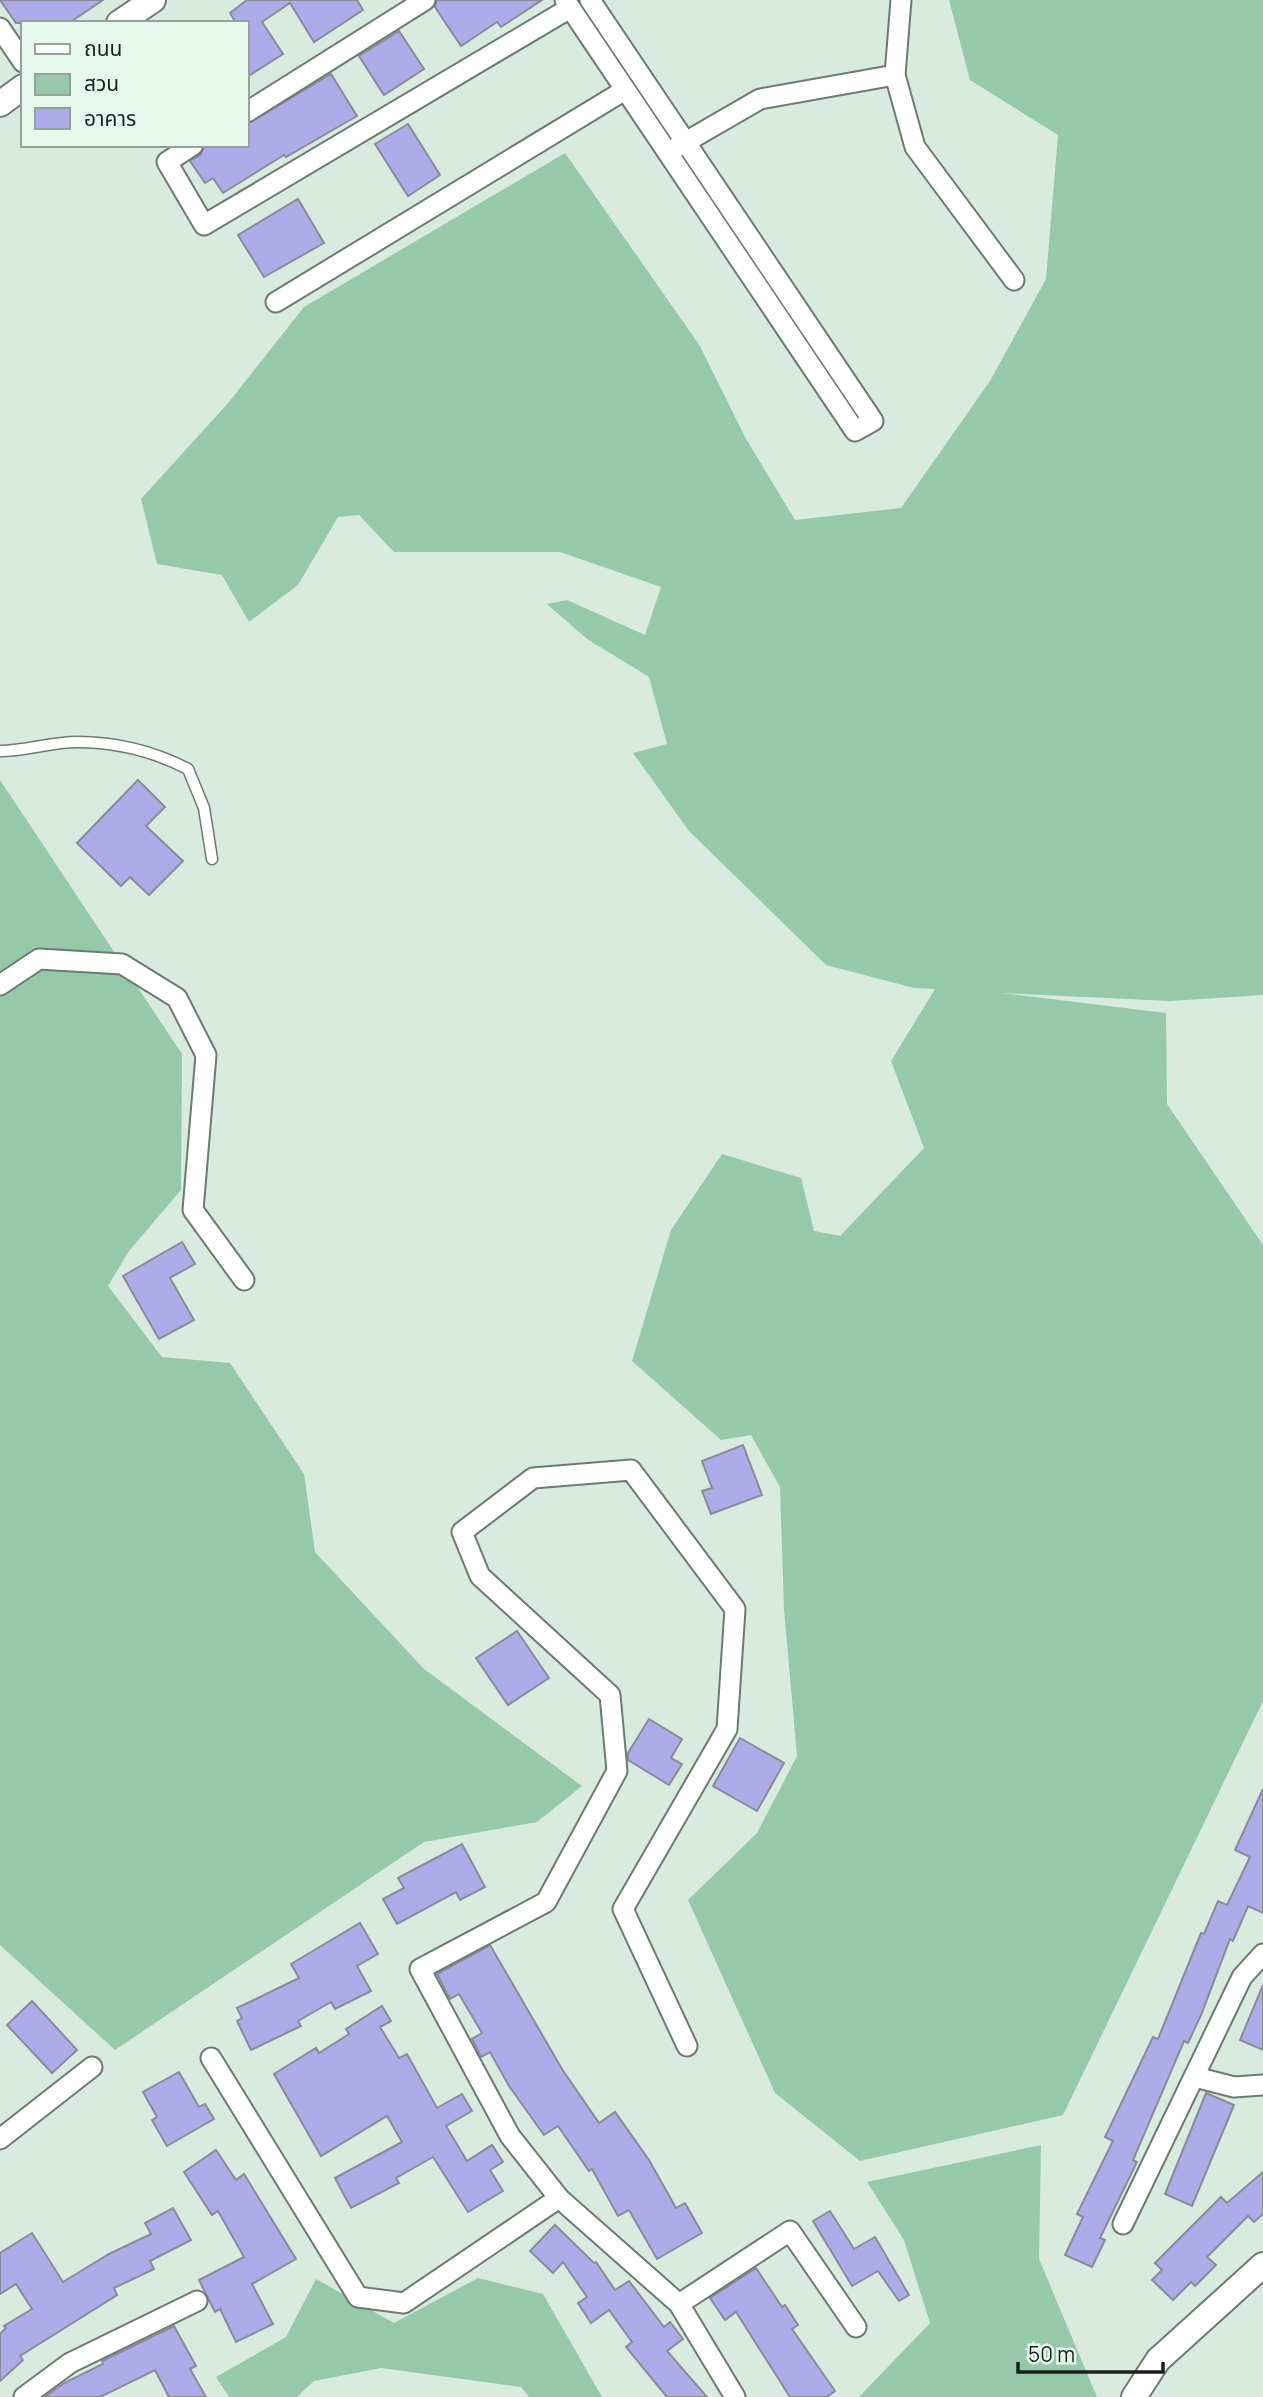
<svg xmlns="http://www.w3.org/2000/svg" width="1263" height="2397" font-family="Manrope,'Noto Sans Thai',sans-serif">
  <style>
    .green { fill: #95c9a9 }
    .building { fill: #adabe8; stroke: #8a8a9b; stroke-width: 2 }
    .lines { fill: none; stroke-linecap: round; stroke-linejoin: round }
    .service-casing { stroke: #6b7b71; stroke-width: 13 }
    .minor-casing { stroke: #6b7b71; stroke-width: 23 }
    .tertiary-casing { stroke: #6b7b71; stroke-width: 28 }
    .service { stroke: #fff; stroke-width: 10 }
    .minor { stroke: #fff; stroke-width: 19 }
    .tertiary { stroke: #fff; stroke-width: 24 }
  </style>
  <rect width="100%" height="100%" fill="#d9ebdf"/>
  <g class="green">
    <path d="M949 0H1263V995L1170 1001 1001 993 1166 1013 1167 1104 1263 1245V1701L1063 2115 860 2161 775 2093 688 1900 757 1833 797 1756 784 1609 780 1487 751 1435 721 1440 632 1361 671 1230 722 1154 801 1178 814 1231 840 1236 924 1148 891 1061 935 989 914 988 826 965 689 831 633 753 667 744 649 677 587 639 547 604 567 600 645 635 661 587 560 552H394L359 515 338 517 298 585 249 622 222 575 157 564 141 499 229 402 304 307 565 153 700 346 745 437 795 520 901 508 990 381 1046 279 1058 135 970 80Z"/>
    <path d="M0 780 182 1054 181 1190 129 1251 108 1286 162 1357 230 1363 304 1474 315 1552 424 1669 582 1786 537 1822 424 1842 115 2050 0 1945Z"/>
    <path d="M1041 2145 1039 2259 1097 2397H859L930 2323 904 2240 867 2182Z"/>
    <path d="M478 2278 543 2294 602 2397H529L521 2387 381 2368 314 2381 297 2397H229L216 2377 286 2337 316 2279 394 2323Z"/>
  </g>
  <g class="building">
    <path d="M0 0H103L69 23H16Z"/>
    <path d="M247 0H357L363 10 314 42 290 3 262 22 283 54 247 77V23H236L230 13Z"/>
    <path d="M437 0H542L501 27 497 22 461 46 435 7Z"/>
    <path d="M399 31 424 69 384 95 359 56Z"/>
    <path d="M331 74 357 116 286 157 284 155 223 193 213 178 205 183 190 161 200 155 205 145H247V124Z"/>
    <path d="M408 124 440 175 408 196 375 144Z"/>
    <path d="M298 199 324 243 264 277 238 235Z"/>
    <path d="M138 780 165 807 146 826 183 861 149 895 130 877 121 886 77 843Z"/>
    <path d="M182 1242 195 1264 170 1278 194 1320 159 1339 123 1276Z"/>
    <path d="M743 1445 762 1495 711 1514 702 1491 712 1488 702 1461Z"/>
    <path d="M517 1631 549 1678 508 1705 476 1658Z"/>
    <path d="M649 1719 682 1739 671 1758 682 1764 669 1785 628 1760V1753Z"/>
    <path d="M740 1738 784 1763 757 1811 713 1786Z"/>
    <path d="M1263 1789V1913L1248 1906 1233 1941 1230 1939 1201 2015 1188 2043 1184 2041 1133 2160 1137 2162 1100 2238 1105 2240 1092 2267 1065 2255 1083 2217 1077 2214 1113 2141 1105 2137 1153 2037 1158 2039 1201 1933 1204 1934 1218 1901 1227 1905 1250 1857 1235 1850Z"/>
    <path d="M462 1844 485 1887 460 1900 456 1892 397 1924 383 1899 404 1888 398 1878Z"/>
    <path d="M360 1923 378 1954 357 1966 371 1991 335 2009 331 2002 298 2021 301 2026 251 2050 237 2021 242 2018 237 2008 299 1978 291 1964Z"/>
    <path d="M490 1945 562 2069 599 2123 615 2112 649 2160 676 2208 685 2203 702 2233 657 2259 629 2210 618 2216 592 2169 589 2171 558 2126 544 2135 509 2086 490 2052 481 2057 472 2039 482 2033 459 1994 450 1999 437 1974Z"/>
    <path d="M1263 1985V2050L1240 2040Z"/>
    <path d="M32 2001 77 2050 52 2073 7 2025Z"/>
    <path d="M382 2006 391 2021 380 2027 399 2058 407 2054 437 2108 462 2094 472 2111 446 2126 467 2161 492 2145 503 2162 490 2170 503 2191 468 2212 433 2157 396 2178 399 2183 351 2208 335 2178 402 2142 387 2116 321 2156 274 2074 316 2048 319 2053 349 2034 346 2029Z"/>
    <path d="M179 2072 199 2107 205 2104 214 2119 167 2146 152 2120 157 2117 143 2092Z"/>
    <path d="M1206 2093 1234 2105 1192 2206 1165 2194Z"/>
    <path d="M216 2150 236 2180 244 2174 296 2259 252 2284 273 2324 236 2342 220 2309 215 2312 199 2280 244 2257 218 2211 212 2215 184 2172Z"/>
    <path d="M1263 2172V2214L1254 2222 1248 2216 1207 2257 1216 2265 1195 2286 1191 2282 1173 2300 1152 2280 1162 2270 1155 2263 1221 2197 1227 2203Z"/>
    <path d="M173 2208 191 2240 150 2261 154 2269 114 2288 117 2295 20 2356 23 2360 0 2381V2334L6 2328 4 2326 32 2309 16 2284 0 2294V2253L32 2233 63 2282 109 2254 151 2234 145 2223Z"/>
    <path d="M830 2211 854 2249 875 2237 909 2295 899 2301 878 2271 852 2286 813 2221Z"/>
    <path d="M555 2225 594 2263 596 2262 615 2290 629 2281 664 2327 670 2322 683 2339 667 2351 707 2397H667L626 2347 632 2342 609 2310 591 2323 578 2303 587 2297 563 2262 553 2273 530 2251Z"/>
    <path d="M756 2268 782 2307 785 2305 798 2325 792 2329 835 2391 827 2397H790L736 2312 725 2320 710 2298Z"/>
    <path d="M174 2326 196 2366 190 2369 206 2397H169L155 2370 100 2397H45L64 2383 103 2364 102 2361Z"/>
  </g>
  <g class="lines">
    <g class="service-casing">
      <path id="service" d="M0 751C26 751 51 742 77 742 116 742 153 751 188 769L204 808 212 859"/>
    </g>
    <g class="minor-casing">
      <g id="minor">
        <path d="M565 0 855 431 873 421 590 0"/>
        <path d="M901 0 895 75 915 147 1014 280"/>
        <path d="M0 28 23 62"/>
        <path d="M247 112 425 0"/>
        <path d="M193 145 167 162 204 225 570 8"/>
        <path d="M677 147 760 99 895 75"/>
        <path d="M276 302 625 90"/>
        <path d="M0 985 39 959 122 964 177 998 206 1055 193 1210 244 1280"/>
        <path d="M687 2046 623 1909 727 1729 735 1609 631 1470 533 1478 462 1532 480 1576 610 1695 617 1771 546 1902 420 1969 510 2136 559 2198 679 2304 735 2397"/>
        <path d="M211 2058 358 2297 404 2303 559 2198"/>
        <path d="M1195 2077 1234 2087 1263 2085"/>
        <path d="M0 2139 92 2067"/>
        <path d="M1123 2224 1242 1977 1263 1954"/>
        <path d="M679 2304 790 2231 856 2327"/>
        <path d="M24 2397 70 2363 197 2301"/>
      </g>
    </g>
    <g class="tertiary-casing">
      <g id="tertiary">
        <path d="M119 23 153 0"/>
        <path d="M0 104 23 87"/>
        <path d="M1134 2397 1158 2360 1263 2265"/>
      </g>
    </g>
    <use href="#service" class="service"/>
    <use href="#minor" class="minor"/>
    <use href="#tertiary" class="tertiary"/>
  </g>
  <rect x="21" y="21" width="228" height="126" fill="#e6f8ec" stroke="#94a299" stroke-width="2"/>
  <rect x="35" y="44" width="35" height="10" fill="#ffffff" stroke="#94a299" stroke-width="2"/>
  <text x="84" y="56" font-size="21" fill="#1a211c">ถนน</text>
  <rect x="35" y="74" width="35" height="21" fill="#95c9a9" stroke="#94a299" stroke-width="2"/>
  <text x="84" y="91" font-size="21" fill="#1a211c">สวน</text>
  <rect x="35" y="108" width="35" height="21" fill="#adabe8" stroke="#94a299" stroke-width="2"/>
  <text x="84" y="126" font-size="21" fill="#1a211c">อาคาร</text>
  <path d="M1018 2362v10h145v-10" fill="none" stroke="#1a211c" stroke-width="3.5"/>
  <text x="1028" y="2362" font-size="21" fill="#1a211c" stroke="#e6f8ec" stroke-width="5" paint-order="stroke">50 m</text>
</svg>
